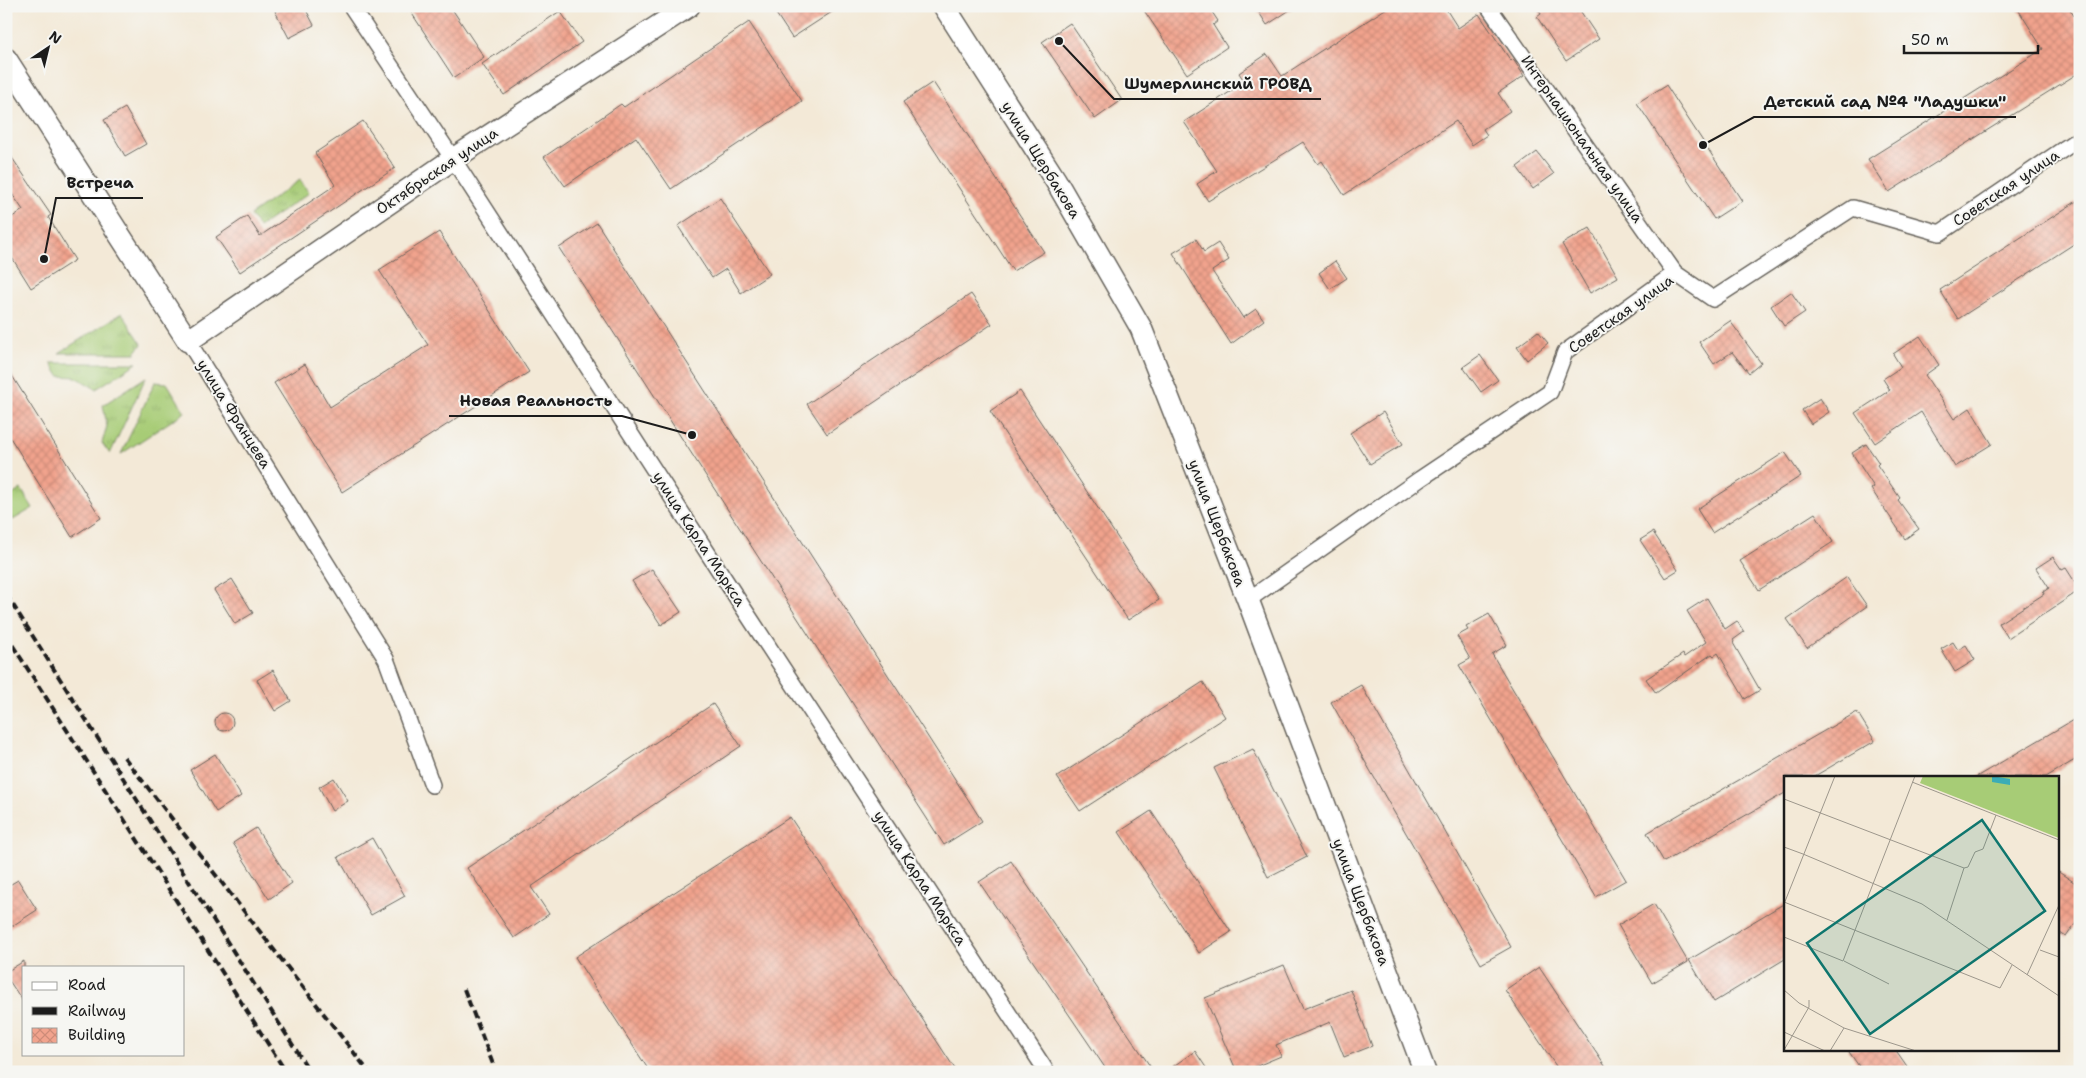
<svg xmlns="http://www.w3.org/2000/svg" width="2086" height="1078" font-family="'Shantell Sans',sans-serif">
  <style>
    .grass { fill: url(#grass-tufts); stroke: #627449 }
    .building { fill: url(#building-cross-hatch) }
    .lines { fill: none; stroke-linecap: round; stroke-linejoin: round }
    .minor-casing { stroke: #67645d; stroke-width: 18 }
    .secondary-casing { stroke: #67645d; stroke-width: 24 }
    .minor { stroke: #fff; stroke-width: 15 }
    .secondary { stroke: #fff; stroke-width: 21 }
    .rail { stroke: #1c1c1c; stroke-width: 4; stroke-dasharray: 8 4; stroke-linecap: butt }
    .labels { text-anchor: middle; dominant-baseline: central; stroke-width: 4; stroke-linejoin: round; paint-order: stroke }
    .street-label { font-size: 15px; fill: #1c1c1c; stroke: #f6f6f2 }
    .inset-road { fill: none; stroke: #9d978c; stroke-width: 1 }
    .view { fill: #0f766e; fill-opacity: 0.15; stroke: #0f766e; stroke-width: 2.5 }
    .inset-edge { fill: none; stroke: #1c1c1c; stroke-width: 2.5 }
    .leader { fill: none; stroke: #1c1c1c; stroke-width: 2 }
    .callout-dot { fill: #1c1c1c; stroke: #f6f6f2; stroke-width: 2 }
    .callout-label { font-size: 16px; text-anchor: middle; font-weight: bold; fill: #1c1c1c; stroke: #f6f6f2; stroke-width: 4; stroke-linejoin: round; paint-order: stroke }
  </style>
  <defs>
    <pattern id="grass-tufts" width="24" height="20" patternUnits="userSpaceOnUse" patternTransform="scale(1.25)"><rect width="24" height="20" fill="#a7cc76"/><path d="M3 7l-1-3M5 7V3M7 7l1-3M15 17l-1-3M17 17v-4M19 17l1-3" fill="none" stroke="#8faf66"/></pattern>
    <pattern id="building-cross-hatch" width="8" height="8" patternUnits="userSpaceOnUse" patternTransform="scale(1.25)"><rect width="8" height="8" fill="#f1a38d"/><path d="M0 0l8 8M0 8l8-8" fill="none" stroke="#ce8c79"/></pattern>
  </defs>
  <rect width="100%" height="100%" fill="#f6f6f2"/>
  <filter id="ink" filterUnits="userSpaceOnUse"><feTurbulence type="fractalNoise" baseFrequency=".02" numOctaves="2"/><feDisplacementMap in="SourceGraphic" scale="10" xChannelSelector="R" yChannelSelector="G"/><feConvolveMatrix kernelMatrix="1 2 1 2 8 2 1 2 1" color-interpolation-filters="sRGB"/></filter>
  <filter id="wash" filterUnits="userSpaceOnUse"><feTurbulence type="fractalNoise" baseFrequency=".0096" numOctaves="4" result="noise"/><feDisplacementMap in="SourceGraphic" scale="20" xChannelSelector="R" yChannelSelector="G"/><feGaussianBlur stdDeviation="1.12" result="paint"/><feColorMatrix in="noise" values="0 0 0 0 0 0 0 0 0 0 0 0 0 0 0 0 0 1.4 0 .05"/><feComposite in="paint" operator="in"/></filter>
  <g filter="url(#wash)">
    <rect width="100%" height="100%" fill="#f3e9d7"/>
    <g class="grass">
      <path d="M300 180 309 193 259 227 250 215Z"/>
      <path d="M122 313 142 344 135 353H59Z"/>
      <path d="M51 363H137L96 389 76 377 59 376Z"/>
      <path d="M146 377 110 454 102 443 107 426 103 405Z"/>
      <path d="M155 382 167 383 185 412 121 454Z"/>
      <path d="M21 489 33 508 13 520 6 510V499Z"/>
    </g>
    <g id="blocks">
      <g class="building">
        <path d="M284 6H304L314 25 289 38 275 11Z"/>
        <path d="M407 6H450L484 57 454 78Z"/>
        <path d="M771 6H841L792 38Z"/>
        <path d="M1141 6H1208L1218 21 1213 25 1227 47 1187 74Z"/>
        <path d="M1255 6H1296L1267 25Z"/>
        <path d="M1390 6H1444L1458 28 1479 14 1511 61 1513 59 1524 76 1498 93 1510 111 1483 129 1487 135 1472 145 1456 121 1344 195 1322 161 1318 164 1303 142 1208 201 1197 184 1217 171 1184 122 1245 82 1239 73 1267 54 1282 76Z"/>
        <path d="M1536 6H1577L1599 39 1566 61 1537 17 1541 14Z"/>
        <path d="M2016 6H2068L2080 26V72L1889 192 1868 159 2043 49Z"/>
        <path d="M560 11 582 42 504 95 482 64Z"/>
        <path d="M749 22 802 101 671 189 636 137 565 186 544 157 621 104 624 107Z"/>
        <path d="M1070 23 1122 100 1095 119 1042 42Z"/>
        <path d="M933 82 1044 252 1013 271 903 102Z"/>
        <path d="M1666 85 1742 201 1714 219 1637 103Z"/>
        <path d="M125 108 146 144 125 156 104 120Z"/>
        <path d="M363 121 395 168 240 272 216 237 247 216 260 236 335 185 315 153Z"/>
        <path d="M6 149 51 215 48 217 75 260 31 288 6 248V221L23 210 6 185Z"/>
        <path d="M1537 152 1554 174 1533 189 1517 167Z"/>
        <path d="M720 198 770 274 741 293 726 269 712 278 678 226Z"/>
        <path d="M2080 199V240L1958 319 1940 290Z"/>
        <path d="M597 223 982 821 944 845 559 248Z"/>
        <path d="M1590 228 1618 277 1590 293 1562 244Z"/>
        <path d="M439 232 529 372 342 492 274 383 305 364 330 407 428 345 379 270Z"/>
        <path d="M1196 239 1204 252 1218 243 1229 260 1212 271 1243 318 1256 309 1264 320 1231 344 1173 253Z"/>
        <path d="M1335 261 1347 278 1330 289 1319 273Z"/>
        <path d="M1791 292 1805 312 1784 326 1771 306Z"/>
        <path d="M971 294 992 324 827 434 807 404Z"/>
        <path d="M1730 321 1761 363 1749 373 1732 352 1714 364 1699 342Z"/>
        <path d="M1538 331 1548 343 1527 360 1517 347Z"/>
        <path d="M1920 336 1939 365 1925 375 1954 419 1970 408 1992 444 1955 467 1921 412 1875 443 1855 413 1890 390 1883 379 1901 367 1893 354Z"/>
        <path d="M1480 355 1498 380 1481 392 1463 367Z"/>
        <path d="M6 366 101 518 72 537 6 431Z"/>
        <path d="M1020 391 1159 600 1128 620 990 411Z"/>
        <path d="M1820 398 1829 412 1811 424 1802 410Z"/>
        <path d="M1383 412 1403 444 1370 464 1350 433Z"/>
        <path d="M1866 444 1879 463 1877 465 1900 498 1898 500 1919 529 1905 539 1871 489 1874 487 1852 453Z"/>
        <path d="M1785 452 1801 476 1712 533 1697 509Z"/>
        <path d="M1815 513 1833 542 1759 590 1740 561Z"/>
        <path d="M1653 532 1678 570 1665 578 1640 540Z"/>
        <path d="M2053 557 2062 570 2066 568 2080 590 2008 638 1999 623 2044 594 2043 592 2049 588 2036 568Z"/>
        <path d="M652 569 681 612 661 625 632 581Z"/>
        <path d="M1847 577 1867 606 1807 648 1787 619Z"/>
        <path d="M232 579 253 613 235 624 214 590Z"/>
        <path d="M1707 598 1725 629 1737 621 1744 632 1733 640 1734 642 1733 643 1760 690 1745 699 1718 653 1714 656 1712 654 1656 693 1646 679 1683 654 1684 657 1706 642 1687 611Z"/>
        <path d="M1489 614 1507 645 1492 654 1626 880 1596 897 1459 665 1470 659 1457 636 1468 630 1466 627Z"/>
        <path d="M1953 642 1958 650 1966 645 1975 660 1955 672 1941 649Z"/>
        <path d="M273 670 291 701 275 711 257 680Z"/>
        <path d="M1203 682 1225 717 1080 811 1057 777Z"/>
        <path d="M1361 685 1511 947 1481 964 1331 702Z"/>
        <path d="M713 704 741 746 531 887 549 914 514 938 467 868Z"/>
        <path d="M1857 712 1875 741 1813 777H1785V793L1664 862 1647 833Z"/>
        <circle cx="224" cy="722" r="9"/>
        <path d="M2080 716V757L2046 777H1976Z"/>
        <path d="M1253 749 1307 857 1268 877 1214 768Z"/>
        <path d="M215 754 241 796 216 812 190 770Z"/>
        <path d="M334 778 348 801 332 811 319 787Z"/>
        <path d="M1151 811 1231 932 1199 953 1119 832Z"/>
        <path d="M790 817 957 1072H650L575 957Z"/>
        <path d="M256 828 292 883 269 899 233 843Z"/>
        <path d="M372 838 405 896 371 915 338 857Z"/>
        <path d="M1011 861 1154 1072H1108L979 882Z"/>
        <path d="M2057 871 2080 886V917L2066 937 2057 931Z"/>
        <path d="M18 880 37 910 6 930V887Z"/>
        <path d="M1785 903V959L1714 1002 1689 960Z"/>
        <path d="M1654 904 1688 962 1652 983 1618 925Z"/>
        <path d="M24 961V1003L6 976V972Z"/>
        <path d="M1284 965 1303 1009 1351 990 1372 1046 1344 1057 1330 1022 1276 1045 1281 1056 1243 1072H1237L1205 998Z"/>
        <path d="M1539 967 1609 1072H1560L1505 990Z"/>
        <path d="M1847 1049H1895L1911 1072H1863Z"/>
        <path d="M1195 1051 1209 1072H1165Z"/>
      </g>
    </g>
  </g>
  <g filter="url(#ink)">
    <use href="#blocks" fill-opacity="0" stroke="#67645d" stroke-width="1"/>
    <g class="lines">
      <g class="minor-casing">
        <g id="minor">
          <path d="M351 6 453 159 744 609 1047 1072"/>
          <path d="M1488 6 1675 273"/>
          <path d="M188 341 386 659 432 785"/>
          <path d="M1248 600 1420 479 1550 392 1565 352 1675 273 1713 299 1853 208 1940 233 2080 138"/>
        </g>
      </g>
      <g class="secondary-casing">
        <g id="secondary">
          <path d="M944 6 1056 181 1141 328 1248 600 1425 1072"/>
          <path d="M6 59 188 341 453 159 689 6"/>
        </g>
      </g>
      <use href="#minor" class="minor"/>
      <use href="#secondary" class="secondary"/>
      <g class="rail">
        <path d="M6 594 310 1072"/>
        <path d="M6 635 286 1072"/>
        <path d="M124 757 369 1072"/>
        <path d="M464 989 496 1072"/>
      </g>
    </g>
  </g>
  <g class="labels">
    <g class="street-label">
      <text transform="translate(1582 139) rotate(55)">Интернациональная улица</text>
      <text transform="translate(1041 160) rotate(58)">улица Щербакова</text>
      <text transform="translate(437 171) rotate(-34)">Октябрьская улица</text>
      <text transform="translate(2006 188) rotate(-34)">Советская улица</text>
      <text transform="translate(1621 314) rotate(-35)">Советская улица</text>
      <text transform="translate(234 414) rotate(58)">улица Францева</text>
      <text transform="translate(1217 523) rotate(69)">улица Щербакова</text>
      <text transform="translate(699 539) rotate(57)">улица Карла Маркса</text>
      <text transform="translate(920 878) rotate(57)">улица Карла Маркса</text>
      <text transform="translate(1361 902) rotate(69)">улица Щербакова</text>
    </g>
  </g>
  <g transform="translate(1784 776)">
    <rect width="275" height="275" fill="#f3e9d7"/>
    <path d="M139 0H275V62L136 7Z" fill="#a7cc76"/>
    <path d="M208 0 226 3V9L208 6Z" fill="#3bacb6"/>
    <path class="inset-road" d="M128 6 275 64M0 23 180 92M0 71 19 78M19 78 138 128 275 220M0 126 216 212 228 189M0 128 51 0M163 144 180 92 184 91 191 76 199 73 212 39M0 161 59 185 131 0M256 174 275 181M60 185 105 208M243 199 275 129M0 214 15 227 60 252 132 275M0 256 41 275M0 274 25 231V224M46 275 60 252"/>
    <path class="view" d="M198 44 261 135 86 258 23 167Z"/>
    <rect width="275" height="275" class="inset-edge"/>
  </g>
  <path class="leader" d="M1059 41L1114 99H1321M1703 145L1754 117H2016M44 259L56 198H143M692 435L622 416H449"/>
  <g class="callout-dot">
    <circle cx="1059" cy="41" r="5"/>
    <circle cx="1703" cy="145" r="5"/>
    <circle cx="44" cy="259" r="5"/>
    <circle cx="692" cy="435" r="5"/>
  </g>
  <g class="callout-label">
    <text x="1218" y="89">Шумерлинский ГРОВД</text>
    <text x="1885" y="107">Детский сад №4 "Ладушки"</text>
    <text x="100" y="188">Встреча</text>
    <text x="536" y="406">Новая Реальность</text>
  </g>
  <rect width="2086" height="1078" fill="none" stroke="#f6f6f2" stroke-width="25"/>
  <rect x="22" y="966" width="162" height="90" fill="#f6f6f2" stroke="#9f9f9c"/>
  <rect x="32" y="982" width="25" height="8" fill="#ffffff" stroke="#9f9f9c"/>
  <text x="68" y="990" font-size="15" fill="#1c1c1c">Road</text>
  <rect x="32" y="1007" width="25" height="8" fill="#1c1c1c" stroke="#9f9f9c"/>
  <text x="68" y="1016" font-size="15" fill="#1c1c1c">Railway</text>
  <rect x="32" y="1028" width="25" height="15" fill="url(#building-cross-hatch)" stroke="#9f9f9c"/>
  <text x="68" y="1040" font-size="15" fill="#1c1c1c">Building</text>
  <g transform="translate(48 48) rotate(35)" stroke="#f6f6f2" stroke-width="4" paint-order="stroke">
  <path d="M0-4L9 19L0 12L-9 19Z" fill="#1c1c1c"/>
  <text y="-8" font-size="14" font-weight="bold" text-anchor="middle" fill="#1c1c1c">N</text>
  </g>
  <path d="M1904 45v8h134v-8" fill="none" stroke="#1c1c1c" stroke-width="2.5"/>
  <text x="1911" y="45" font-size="15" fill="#1c1c1c" stroke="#f6f6f2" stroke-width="4" paint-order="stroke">50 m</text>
</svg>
